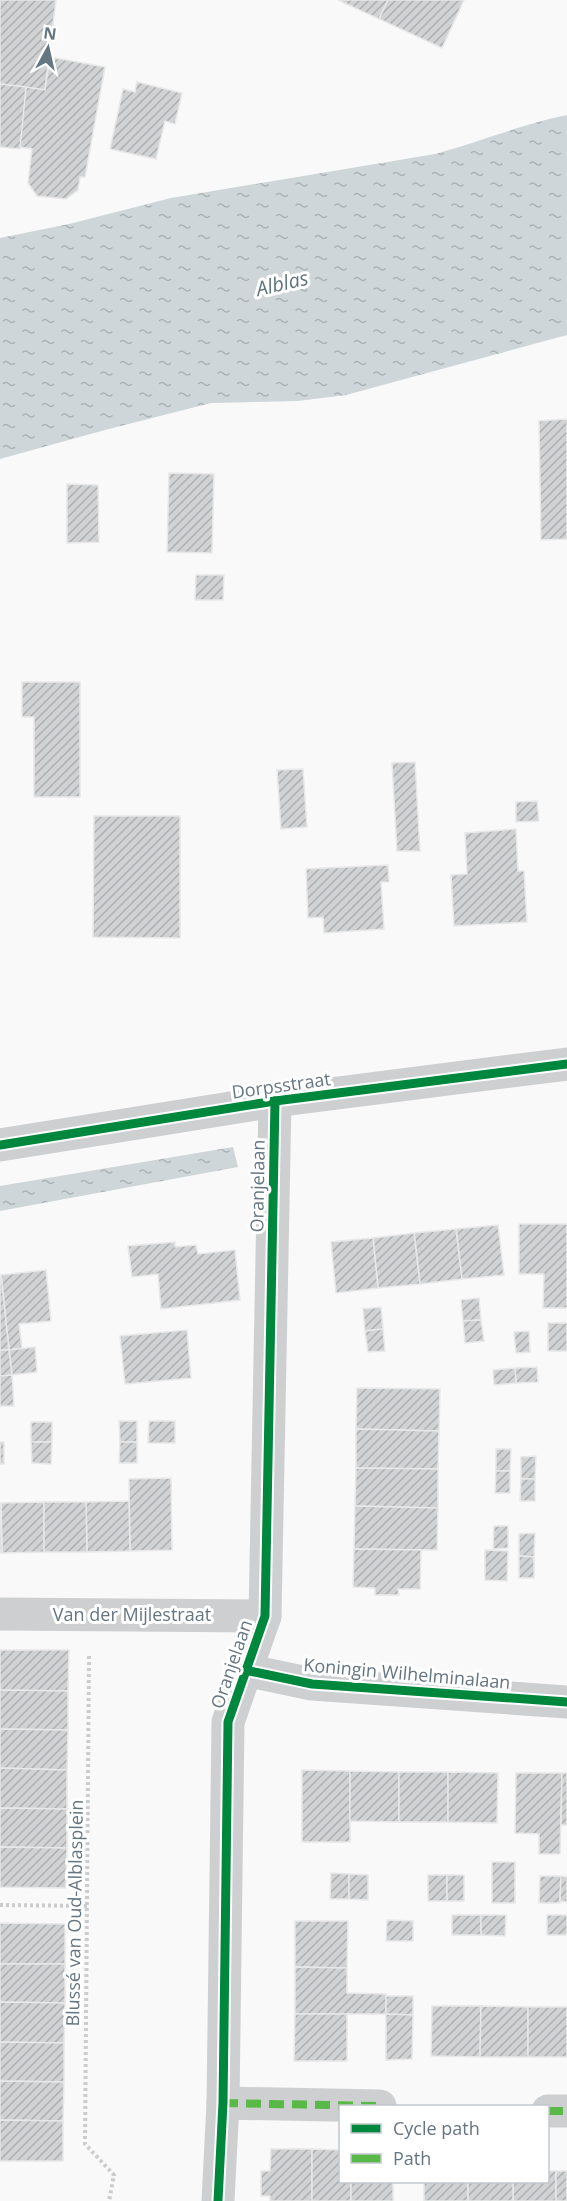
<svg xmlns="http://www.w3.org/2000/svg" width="567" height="2201" font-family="'Open Sans',sans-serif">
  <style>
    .water { fill: url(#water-ripples) }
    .building { fill: url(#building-hatch); stroke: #e8e8e8; stroke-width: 1.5 }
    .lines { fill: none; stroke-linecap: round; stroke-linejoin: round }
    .path { stroke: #cbcccd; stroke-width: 4; stroke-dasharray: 3 3; stroke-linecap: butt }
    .minor { stroke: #cecfd0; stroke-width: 33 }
    .tertiary { stroke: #cecfd0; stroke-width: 33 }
    .quiet { stroke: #58b947; stroke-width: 8; stroke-dasharray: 15 8; stroke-linecap: butt }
    .cycleway-casing { stroke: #fff; stroke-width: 13 }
    .cycleway { stroke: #00873e; stroke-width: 9 }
    .labels { text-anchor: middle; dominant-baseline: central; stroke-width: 6; stroke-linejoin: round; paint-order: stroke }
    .street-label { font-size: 18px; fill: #657683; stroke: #fff }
    .water-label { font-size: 20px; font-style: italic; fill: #60757c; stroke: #fff }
  </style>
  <defs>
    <pattern id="water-ripples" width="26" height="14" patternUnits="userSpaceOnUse" patternTransform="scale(1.5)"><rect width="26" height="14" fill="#ced6d9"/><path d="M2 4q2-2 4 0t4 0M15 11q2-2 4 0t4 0" fill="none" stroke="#abb2b5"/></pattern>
    <pattern id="building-hatch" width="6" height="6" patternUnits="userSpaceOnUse" patternTransform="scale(1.5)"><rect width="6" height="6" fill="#d0d2d3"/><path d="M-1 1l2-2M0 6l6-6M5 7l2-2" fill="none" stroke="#acafb1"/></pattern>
  </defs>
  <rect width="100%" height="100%" fill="#f9f9f9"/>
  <g class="water">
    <path d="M567 115V335L346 395 298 401 211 403 105 430 0 459V238L69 224 171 198 435 154C480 142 522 124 567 115Z"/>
    <path d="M233 1147 238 1167 0 1211V1186Z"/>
  </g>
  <g class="building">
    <path d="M0 0H56L45 90 0 84Z"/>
    <path d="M338 0H388L379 19Z"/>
    <path d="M388 0H464L442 48 379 19Z"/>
    <path d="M50 57 105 67 85 177H80L78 190 66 199 37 196 28 183 32 149 19 147 26 87 45 90Z"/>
    <path d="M137 82 182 93 175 124 165 121 156 159 110 149 123 89 135 92Z"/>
    <path d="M0 84 26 87 20 149 0 147Z"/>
    <path d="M567 419V539L541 540 539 421Z"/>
    <path d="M169 473 214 474 212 553 167 552Z"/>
    <path d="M67 484 98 485 99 542 67 543Z"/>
    <path d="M196 575H224L223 600H195Z"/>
    <path d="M22 682H80V797H34V717H22Z"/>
    <path d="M415 762 420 851H397L392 763Z"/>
    <path d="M303 769 307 827 281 829 277 770Z"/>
    <path d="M537 801 539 821 516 822V802Z"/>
    <path d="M94 816H180V938L93 937Z"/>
    <path d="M516 829 518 871H524L527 922 454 926 451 875 467 874 465 833Z"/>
    <path d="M388 865 389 882H381L384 929 324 933 323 917 308 918 306 869Z"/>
    <path d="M519 1224H567V1308H543L544 1274H519Z"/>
    <path d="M498 1225 504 1275 462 1279 456 1229Z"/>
    <path d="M456 1229 462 1279 420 1284 414 1233Z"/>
    <path d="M414 1233 420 1284 378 1288 373 1238Z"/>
    <path d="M373 1238 378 1288 336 1293 331 1242Z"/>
    <path d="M175 1242V1247L196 1245 198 1254 235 1250 240 1300 161 1309 158 1274 132 1277 128 1246Z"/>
    <path d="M46 1270 51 1321 19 1324 22 1348 9 1350 1 1275Z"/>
    <path d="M0 1275H1L9 1350H0Z"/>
    <path d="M479 1298 481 1320 463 1321 461 1300Z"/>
    <path d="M381 1307 383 1329 365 1331 363 1309Z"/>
    <path d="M481 1320 484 1341 465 1343 463 1321Z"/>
    <rect x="548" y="1323" width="19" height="28"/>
    <path d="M383 1329 385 1351 368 1352 365 1331Z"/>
    <path d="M187 1330 191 1378 125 1384 120 1336Z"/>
    <path d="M529 1331 530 1352 516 1353 514 1332Z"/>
    <path d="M35 1347 37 1372 12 1375 9 1350Z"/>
    <path d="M0 1350H9L12 1375 0 1376Z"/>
    <path d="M537 1367 538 1382 516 1383 515 1368Z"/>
    <path d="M515 1368 516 1383 494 1385 493 1370Z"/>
    <path d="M12 1375 14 1406H0V1376Z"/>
    <path d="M357 1388 440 1389 439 1431 356 1429Z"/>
    <path d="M119 1421H137V1442H120Z"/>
    <path d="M149 1421H175V1443H148Z"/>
    <rect x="31" y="1422" width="21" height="20"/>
    <path d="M356 1429 439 1431 438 1469 356 1468Z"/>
    <rect x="0" y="1442" width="4" height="22"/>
    <path d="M31 1442H52L51 1464 32 1463Z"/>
    <path d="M120 1442H137V1463H119Z"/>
    <path d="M496 1449H511L510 1471H496Z"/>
    <path d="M536 1456 535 1479H521V1457Z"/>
    <path d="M356 1468 438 1469V1508L355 1506Z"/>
    <path d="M496 1471H510V1493H495Z"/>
    <path d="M171 1478 172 1550 130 1551 129 1479Z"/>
    <path d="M521 1479H535V1501H520Z"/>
    <path d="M129 1501 130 1551 87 1552 86 1502Z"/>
    <path d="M44 1502V1552L2 1553 1 1503Z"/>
    <path d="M44 1502H86L87 1552H44Z"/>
    <path d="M0 1503H1L2 1553H0Z"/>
    <path d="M355 1506 438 1508 437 1550 354 1549Z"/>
    <path d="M494 1526H508V1548L493 1549Z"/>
    <path d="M535 1533 534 1557 519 1556V1534Z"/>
    <path d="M354 1549 421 1550 420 1589H398L399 1595H375V1588L353 1587Z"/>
    <path d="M485 1550 508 1551 507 1581 485 1580Z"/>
    <path d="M519 1556 534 1557V1578H519Z"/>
    <path d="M0 1650H69L68 1691 0 1690Z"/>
    <path d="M0 1690 68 1691V1730L0 1729Z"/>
    <path d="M0 1729 68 1730 67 1770 0 1768Z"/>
    <path d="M0 1768 67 1770V1809L0 1808Z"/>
    <path d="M302 1770 350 1771V1842H302Z"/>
    <path d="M350 1771 399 1772V1822L350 1821Z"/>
    <rect x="399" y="1772" width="49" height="50"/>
    <path d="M448 1772 498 1773 497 1823 448 1822Z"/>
    <path d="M516 1773H562L560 1854H539V1834L515 1833Z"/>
    <path d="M562 1773H567V1825H561Z"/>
    <path d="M0 1808 67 1809V1848L0 1847Z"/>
    <path d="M0 1847 67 1848 66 1888 0 1887Z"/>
    <rect x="492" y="1862" width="23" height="41"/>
    <path d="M331 1873 349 1874V1899H330Z"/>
    <path d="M349 1874 368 1875V1900L349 1899Z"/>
    <rect x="428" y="1875" width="19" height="26"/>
    <rect x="447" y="1875" width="17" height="26"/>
    <path d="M540 1876H561L560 1903H539Z"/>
    <path d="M561 1876 567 1877V1902L560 1901Z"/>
    <rect x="452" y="1915" width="29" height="20"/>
    <path d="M481 1915H506L505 1936 481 1935Z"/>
    <rect x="547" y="1915" width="20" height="20"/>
    <path d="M387 1920 413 1921V1941H386Z"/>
    <path d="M295 1921H348L347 1968 295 1967Z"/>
    <path d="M0 1923 65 1924V1964H0Z"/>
    <path d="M0 1964H65V2003L0 2002Z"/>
    <path d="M295 1967 347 1968V1993L386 1994V2014H295Z"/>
    <path d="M386 1996H413V2015L386 2014Z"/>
    <path d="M0 2002 65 2003 64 2043 0 2042Z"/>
    <path d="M432 2006H481L480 2057 431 2056Z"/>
    <path d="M481 2006 528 2007V2057H480Z"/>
    <rect x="528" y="2007" width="39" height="50"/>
    <path d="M295 2014H347V2061H294Z"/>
    <path d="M386 2014 413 2015 412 2059 386 2060Z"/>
    <path d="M0 2042 64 2043V2082L0 2081Z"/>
    <path d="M0 2081 64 2082 63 2121 0 2120Z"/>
    <path d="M0 2120 63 2121V2161H0Z"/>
    <path d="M271 2149H312V2201H270V2196H261V2171H270Z"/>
    <path d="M312 2149 340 2150V2182H351V2201H312Z"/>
    <path d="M548 2171H556V2201H513V2182H548Z"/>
    <rect x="556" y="2171" width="11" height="30"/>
    <rect x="351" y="2182" width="42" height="19"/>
    <rect x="424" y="2182" width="44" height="19"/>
    <rect x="468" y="2182" width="45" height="19"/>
  </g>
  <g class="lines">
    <g class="path">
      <path d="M89 1656 85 2144 114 2175 109 2201"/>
      <path d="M0 1905 88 1906"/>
    </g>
    <g class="minor">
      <path d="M0 1614 265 1616"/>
      <path d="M245 1670 312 1684 567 1702"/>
      <path d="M223 2103 380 2106"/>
      <path d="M548 2111H567"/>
      <path d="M218 2201 223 2103 228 1722 265 1616 275 1101"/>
    </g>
    <path class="tertiary" d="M0 1145 275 1101 567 1064"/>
    <g class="quiet">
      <path d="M223 2103 380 2106"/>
      <path d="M548 2111H567"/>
    </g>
    <g class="cycleway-casing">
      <g id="cycleway">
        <path d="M0 1145 275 1101 567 1064"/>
        <path d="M245 1670 312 1684 567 1702"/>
        <path d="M218 2201 223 2103 228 1722 265 1616 275 1101"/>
      </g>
    </g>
    <use href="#cycleway" class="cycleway"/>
  </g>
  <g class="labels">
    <g class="street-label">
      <text transform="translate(281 1085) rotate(-8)">Dorpsstraat</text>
      <text transform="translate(257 1186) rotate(-89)">Oranjelaan</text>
      <text x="132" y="1614">Van der Mijlestraat</text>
      <text transform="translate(231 1664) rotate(-71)">Oranjelaan</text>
      <text transform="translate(407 1673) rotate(5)">Koningin Wilhelminalaan</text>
      <text transform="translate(74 1913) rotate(-89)">Blussé van Oud-Alblasplein</text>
    </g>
    <g class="water-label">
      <text transform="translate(282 283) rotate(-13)">Alblas</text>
    </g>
  </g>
  <rect x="339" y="2105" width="210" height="78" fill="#ffffff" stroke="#c1c8cd" stroke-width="1.5"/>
  <rect x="351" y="2124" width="30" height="9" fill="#00873e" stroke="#c1c8cd" stroke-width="1.5"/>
  <text x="393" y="2135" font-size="18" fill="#657683">Cycle path</text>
  <rect x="351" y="2154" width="30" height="9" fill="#58b947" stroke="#c1c8cd" stroke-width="1.5"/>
  <text x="393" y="2165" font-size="18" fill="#657683">Path</text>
  <g transform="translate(48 48) rotate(8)" stroke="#ffffff" stroke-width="4.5" paint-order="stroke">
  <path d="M0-4.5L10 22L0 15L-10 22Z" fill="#657683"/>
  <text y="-9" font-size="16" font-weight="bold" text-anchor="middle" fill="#657683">N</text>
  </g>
</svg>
